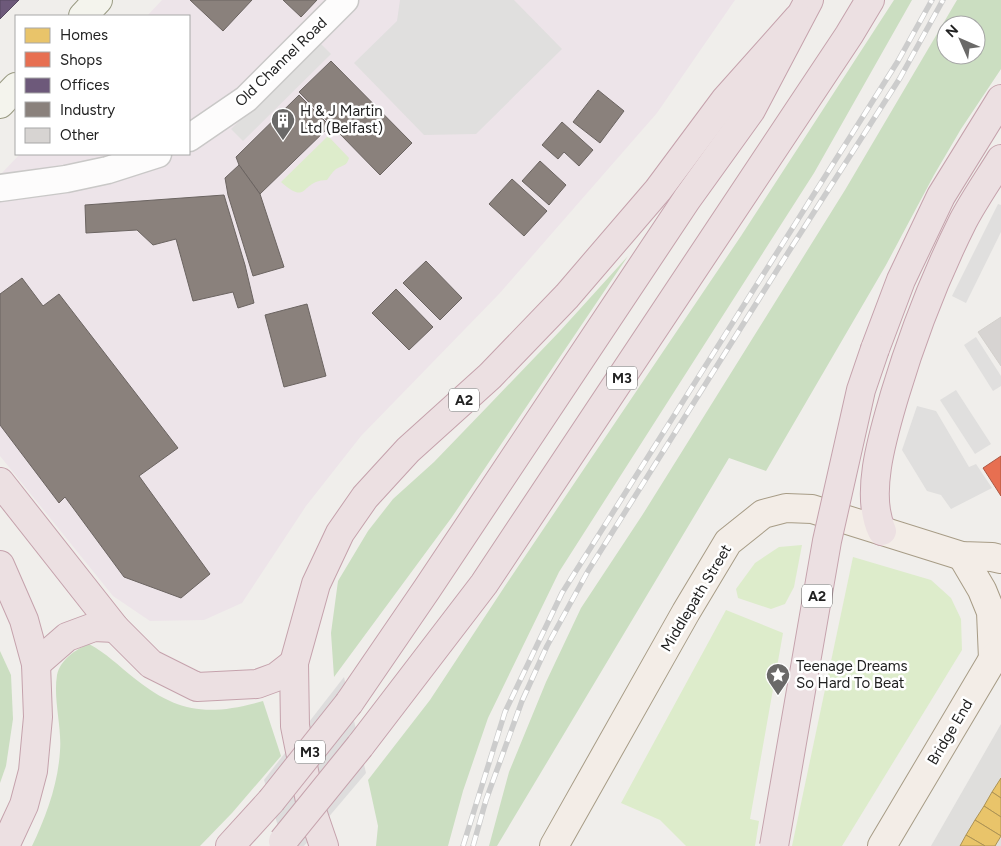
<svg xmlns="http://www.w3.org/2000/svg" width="1001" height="846" font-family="Figtree,sans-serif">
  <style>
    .residential { fill: #dfdedc }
    .industrial { fill: #ede4e9 }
    .grass { fill: #ddeccb }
    .forest { fill: #cbdec1; fill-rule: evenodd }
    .parking { fill: #e0dfde }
    .pier { fill: #dedddd }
    .homes { fill: #e9c46a; stroke: #ad9354 }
    .shops { fill: #e76f51; stroke: #ac5843 }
    .offices { fill: #6d597a; stroke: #564860 }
    .industry { fill: #8a817c; stroke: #6b6461 }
    .building { fill: #d7d4d2; stroke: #d3d0cc }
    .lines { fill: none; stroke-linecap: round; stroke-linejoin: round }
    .street-casing { stroke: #c9c8c7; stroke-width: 29 }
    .secondary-casing { stroke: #999a82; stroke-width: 30 }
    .primary-casing { stroke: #a79c86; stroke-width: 30 }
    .highway-casing { stroke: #c5a2ac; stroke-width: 30 }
    .street { stroke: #fdfcfc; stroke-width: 26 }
    .secondary { stroke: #f4f4ed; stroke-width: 28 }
    .primary { stroke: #f3ede7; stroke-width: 28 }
    .highway { stroke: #ece0e2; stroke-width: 28 }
    .rail-casing { stroke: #ccc; stroke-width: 5.5 }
    .rail { stroke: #fff; stroke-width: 4; stroke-dasharray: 11; stroke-linecap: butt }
    .highway-bridge-casing { stroke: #c5a2ac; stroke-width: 30; stroke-linecap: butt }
    .highway-bridge { stroke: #ece0e2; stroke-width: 28 }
    .labels { text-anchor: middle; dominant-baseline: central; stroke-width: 5; stroke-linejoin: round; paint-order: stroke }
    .shield { fill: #fff; stroke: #646464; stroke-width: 1 }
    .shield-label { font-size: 14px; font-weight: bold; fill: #222 }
    .street-label { font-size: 15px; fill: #222; stroke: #fff }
    .poi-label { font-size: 15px; fill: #222; stroke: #fff; text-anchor: start }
  </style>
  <rect width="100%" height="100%" fill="#f0eeeb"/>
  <path class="residential" d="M1001 724V846H931Z"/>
  <path class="industrial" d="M162 0H735L657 113 499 294 361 436 306 506 242 603 204 620 150 621 113 596 0 456V175L20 154H189V16H147Z"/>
  <g class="grass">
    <path d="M328 136 349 158C347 166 343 165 336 169 332 172 330 176 327 180 300 180 309 207 281 182Z"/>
    <path d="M802 545 794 587 785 604 771 609 738 598 736 589 755 563 779 547Z"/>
    <path d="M853 557 931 580 951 598 961 619 962 650 842 846H792Z"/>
    <path d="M726 610 783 633 750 819 759 821 755 846H686L660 820 621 803Z"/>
  </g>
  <g class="forest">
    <path d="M894 0H912L814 173 559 572 488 718 463 791 448 846H376L378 826 368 780 430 700 505 586 741 236Z"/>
    <path d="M957 0H1001V69L961 129 934 175 886 265 766 471 729 458 497 846H489L509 772 546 682 581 608 643 514 845 190ZM946 25H976V55H946Z"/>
    <path d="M628 256 452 517 334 677 331 633 338 581 368 531 393 499 434 462 489 405 560 331Z"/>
    <path d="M89 644C106 653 119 666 134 678 179 714 209 716 263 701L281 756 232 813 200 846H32C46 817 58 784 60 751 62 726 53 700 57 675 60 660 76 649 89 644Z"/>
    <path d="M0 651 11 675 13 719 6 766 0 783Z"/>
  </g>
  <g class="parking">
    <path d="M400 0H514L562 49 476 134 424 135 354 63 397 21Z"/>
    <path d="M319 42 331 54 243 141 231 129Z"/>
    <path d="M998 204 1001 205V232L966 303 952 296Z"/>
    <path d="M976 337 1001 376V386L993 391 964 345Z"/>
    <path d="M956 390 991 444 975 454 940 400Z"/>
    <path d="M917 406 936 411 969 467 976 464 992 488 951 509 941 495 927 491 902 450Z"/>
  </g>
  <path class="pier" d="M344 677 366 773 304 846H284L264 780Z"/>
  <g class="homes">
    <path d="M1001 778V798L992 792Z"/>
    <path d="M992 792 1001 798V817L984 806Z"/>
    <path d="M984 806 1001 817V836L975 820Z"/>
    <path d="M975 820 1001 836 995 846H985L966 835Z"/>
    <path d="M966 835 985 846H960Z"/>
  </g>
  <path class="shops" d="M1001 456V496L983 468Z"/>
  <path class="offices" d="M0 0H19L0 19Z"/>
  <g class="industry">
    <path d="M190 0H252L223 31Z"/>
    <path d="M283 0H317L301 17Z"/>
    <path d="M331 61 412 143 380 175 299 92Z"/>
    <path d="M598 90 624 111 600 143 573 122Z"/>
    <path d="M299 95 330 126 260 194 239 165 236 157Z"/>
    <path d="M562 122 593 150 579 166 564 152 558 159 542 145Z"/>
    <path d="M540 161 566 185 549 205 522 181Z"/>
    <path d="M239 165 260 194 284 267 253 276 228 195 225 178Z"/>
    <path d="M512 179 547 211 524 236 489 204Z"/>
    <path d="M224 195 245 265 254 303 238 308 233 292 193 301 176 239 153 245 137 230 86 233 85 205Z"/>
    <path d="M426 261 462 298 440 320 403 283Z"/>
    <path d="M22 278 43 306 59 294 178 448 139 476 210 574 181 598 124 577 65 497 59 503 0 425V294Z"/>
    <path d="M396 289 433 327 409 350 372 313Z"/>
    <path d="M307 304 326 376 284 387 265 315Z"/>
  </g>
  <path class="building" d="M1001 317V366L978 332Z"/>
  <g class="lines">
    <g class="street-casing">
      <g id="street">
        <path d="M189 138 246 99 345 0"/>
        <path d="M0 188 66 179 108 170 158 154"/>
      </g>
    </g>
    <g class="secondary-casing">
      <g id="secondary">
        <path d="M83 16 98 0"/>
        <path d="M0 104 16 87"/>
      </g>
    </g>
    <g class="primary-casing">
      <g id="primary">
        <path d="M962 556 982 590 991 612 993 659"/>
        <path d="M554 846 686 612 728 542 763 514 786 508 812 509 962 556 992 557 1001 559"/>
        <path d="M882 846 993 659 1001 651"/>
      </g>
    </g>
    <g class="highway-casing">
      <g id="highway">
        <path d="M875 349 901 280 941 196 1001 99"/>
        <path d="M0 482 115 628 151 664 197 687 257 684 276 677 294 663"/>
        <path d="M882 531C864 494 884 432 895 394 913 334 935 277 963 221 974 200 988 180 1001 159"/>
        <path d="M0 565 24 620 36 664 38 717 33 771 24 805 5 846"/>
        <path d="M36 664 67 637 94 627 115 628"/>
        <path d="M349 703 427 589 687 199 751 110 809 0"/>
        <path d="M360 746 484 584 849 35 870 0"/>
        <path d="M230 846 271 801"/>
        <path d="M324 846 312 811 295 726 294 663 316 584 340 533 365 497 408 450 490 376 567 296 658 190 725 100 798 18"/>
      </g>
    </g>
    <use href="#street" class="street"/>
    <use href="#secondary" class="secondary"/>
    <use href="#primary" class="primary"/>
    <use href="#highway" class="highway"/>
    <g class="rail-casing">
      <g id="rail">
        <path d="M463 846 505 712 562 593 898 61 932 0"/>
        <path d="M473 846 486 800 522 701 547 646 588 571 791 248 900 78 943 0"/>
      </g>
    </g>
    <use href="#rail" class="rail"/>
    <g class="highway-bridge-casing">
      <g id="highway-bridge">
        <path d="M271 801 349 703"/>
        <path d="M283 841 360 746"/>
        <path d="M774 846 827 541 861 390 875 349"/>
      </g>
    </g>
    <use href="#highway-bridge" class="highway-bridge"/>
  </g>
  <defs>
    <g id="building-pin" transform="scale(1.25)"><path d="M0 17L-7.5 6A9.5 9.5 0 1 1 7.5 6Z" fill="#6a6968" stroke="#fff"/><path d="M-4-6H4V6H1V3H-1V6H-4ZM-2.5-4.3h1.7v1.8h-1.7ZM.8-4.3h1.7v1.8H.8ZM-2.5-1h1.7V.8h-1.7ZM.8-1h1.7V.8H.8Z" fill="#fff"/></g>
    <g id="sight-pin" transform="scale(1.25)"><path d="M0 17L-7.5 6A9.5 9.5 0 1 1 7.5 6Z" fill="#6a6968" stroke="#fff"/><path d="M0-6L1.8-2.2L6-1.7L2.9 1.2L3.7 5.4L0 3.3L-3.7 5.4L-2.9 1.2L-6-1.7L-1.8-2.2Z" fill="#fff"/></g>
  </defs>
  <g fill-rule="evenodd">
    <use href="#building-pin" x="283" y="120"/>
    <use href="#sight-pin" x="778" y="675"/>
  </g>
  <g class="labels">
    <g class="shield">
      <rect x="607" y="366.5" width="30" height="23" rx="4"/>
      <rect x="449" y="388.5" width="30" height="23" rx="4"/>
      <rect x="802" y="584.5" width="30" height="23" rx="4"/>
      <rect x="295" y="740.5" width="30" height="23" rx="4"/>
    </g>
    <g class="shield-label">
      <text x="622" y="378">M3</text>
      <text x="464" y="400">A2</text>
      <text x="817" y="596">A2</text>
      <text x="310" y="752">M3</text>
    </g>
    <g class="street-label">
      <text transform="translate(281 62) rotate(-44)">Old Channel Road</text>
      <text transform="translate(696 598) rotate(-59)">Middlepath Street</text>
      <text transform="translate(950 732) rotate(-59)">Bridge End</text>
    </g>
    <g class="poi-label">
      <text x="300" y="111">H &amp; J Martin<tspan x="300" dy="17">Ltd (Belfast)</tspan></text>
      <text x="796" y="666">Teenage Dreams<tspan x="796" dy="17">So Hard To Beat</tspan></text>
    </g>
  </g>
  <rect x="15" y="15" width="175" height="140" fill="#ffffff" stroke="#a7a7a7"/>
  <rect x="25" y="28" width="25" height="15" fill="#e9c46a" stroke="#a7a7a7"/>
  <text x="60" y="40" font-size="15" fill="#222222">Homes</text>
  <rect x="25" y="52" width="25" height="15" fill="#e76f51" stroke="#a7a7a7"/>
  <text x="60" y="65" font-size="15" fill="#222222">Shops</text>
  <rect x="25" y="78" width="25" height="15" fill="#6d597a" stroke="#a7a7a7"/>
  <text x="60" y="90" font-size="15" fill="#222222">Offices</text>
  <rect x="25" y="102" width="25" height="15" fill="#8a817c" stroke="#a7a7a7"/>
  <text x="60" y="115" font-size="15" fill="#222222">Industry</text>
  <rect x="25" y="128" width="25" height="15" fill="#d7d4d2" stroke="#a7a7a7"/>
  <text x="60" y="140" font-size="15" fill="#222222">Other</text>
  <g transform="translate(961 40) rotate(315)"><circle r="24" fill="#ffffff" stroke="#a7a7a7"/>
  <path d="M0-4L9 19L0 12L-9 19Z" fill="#6a6968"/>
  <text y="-8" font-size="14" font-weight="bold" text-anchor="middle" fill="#222222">N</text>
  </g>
</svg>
